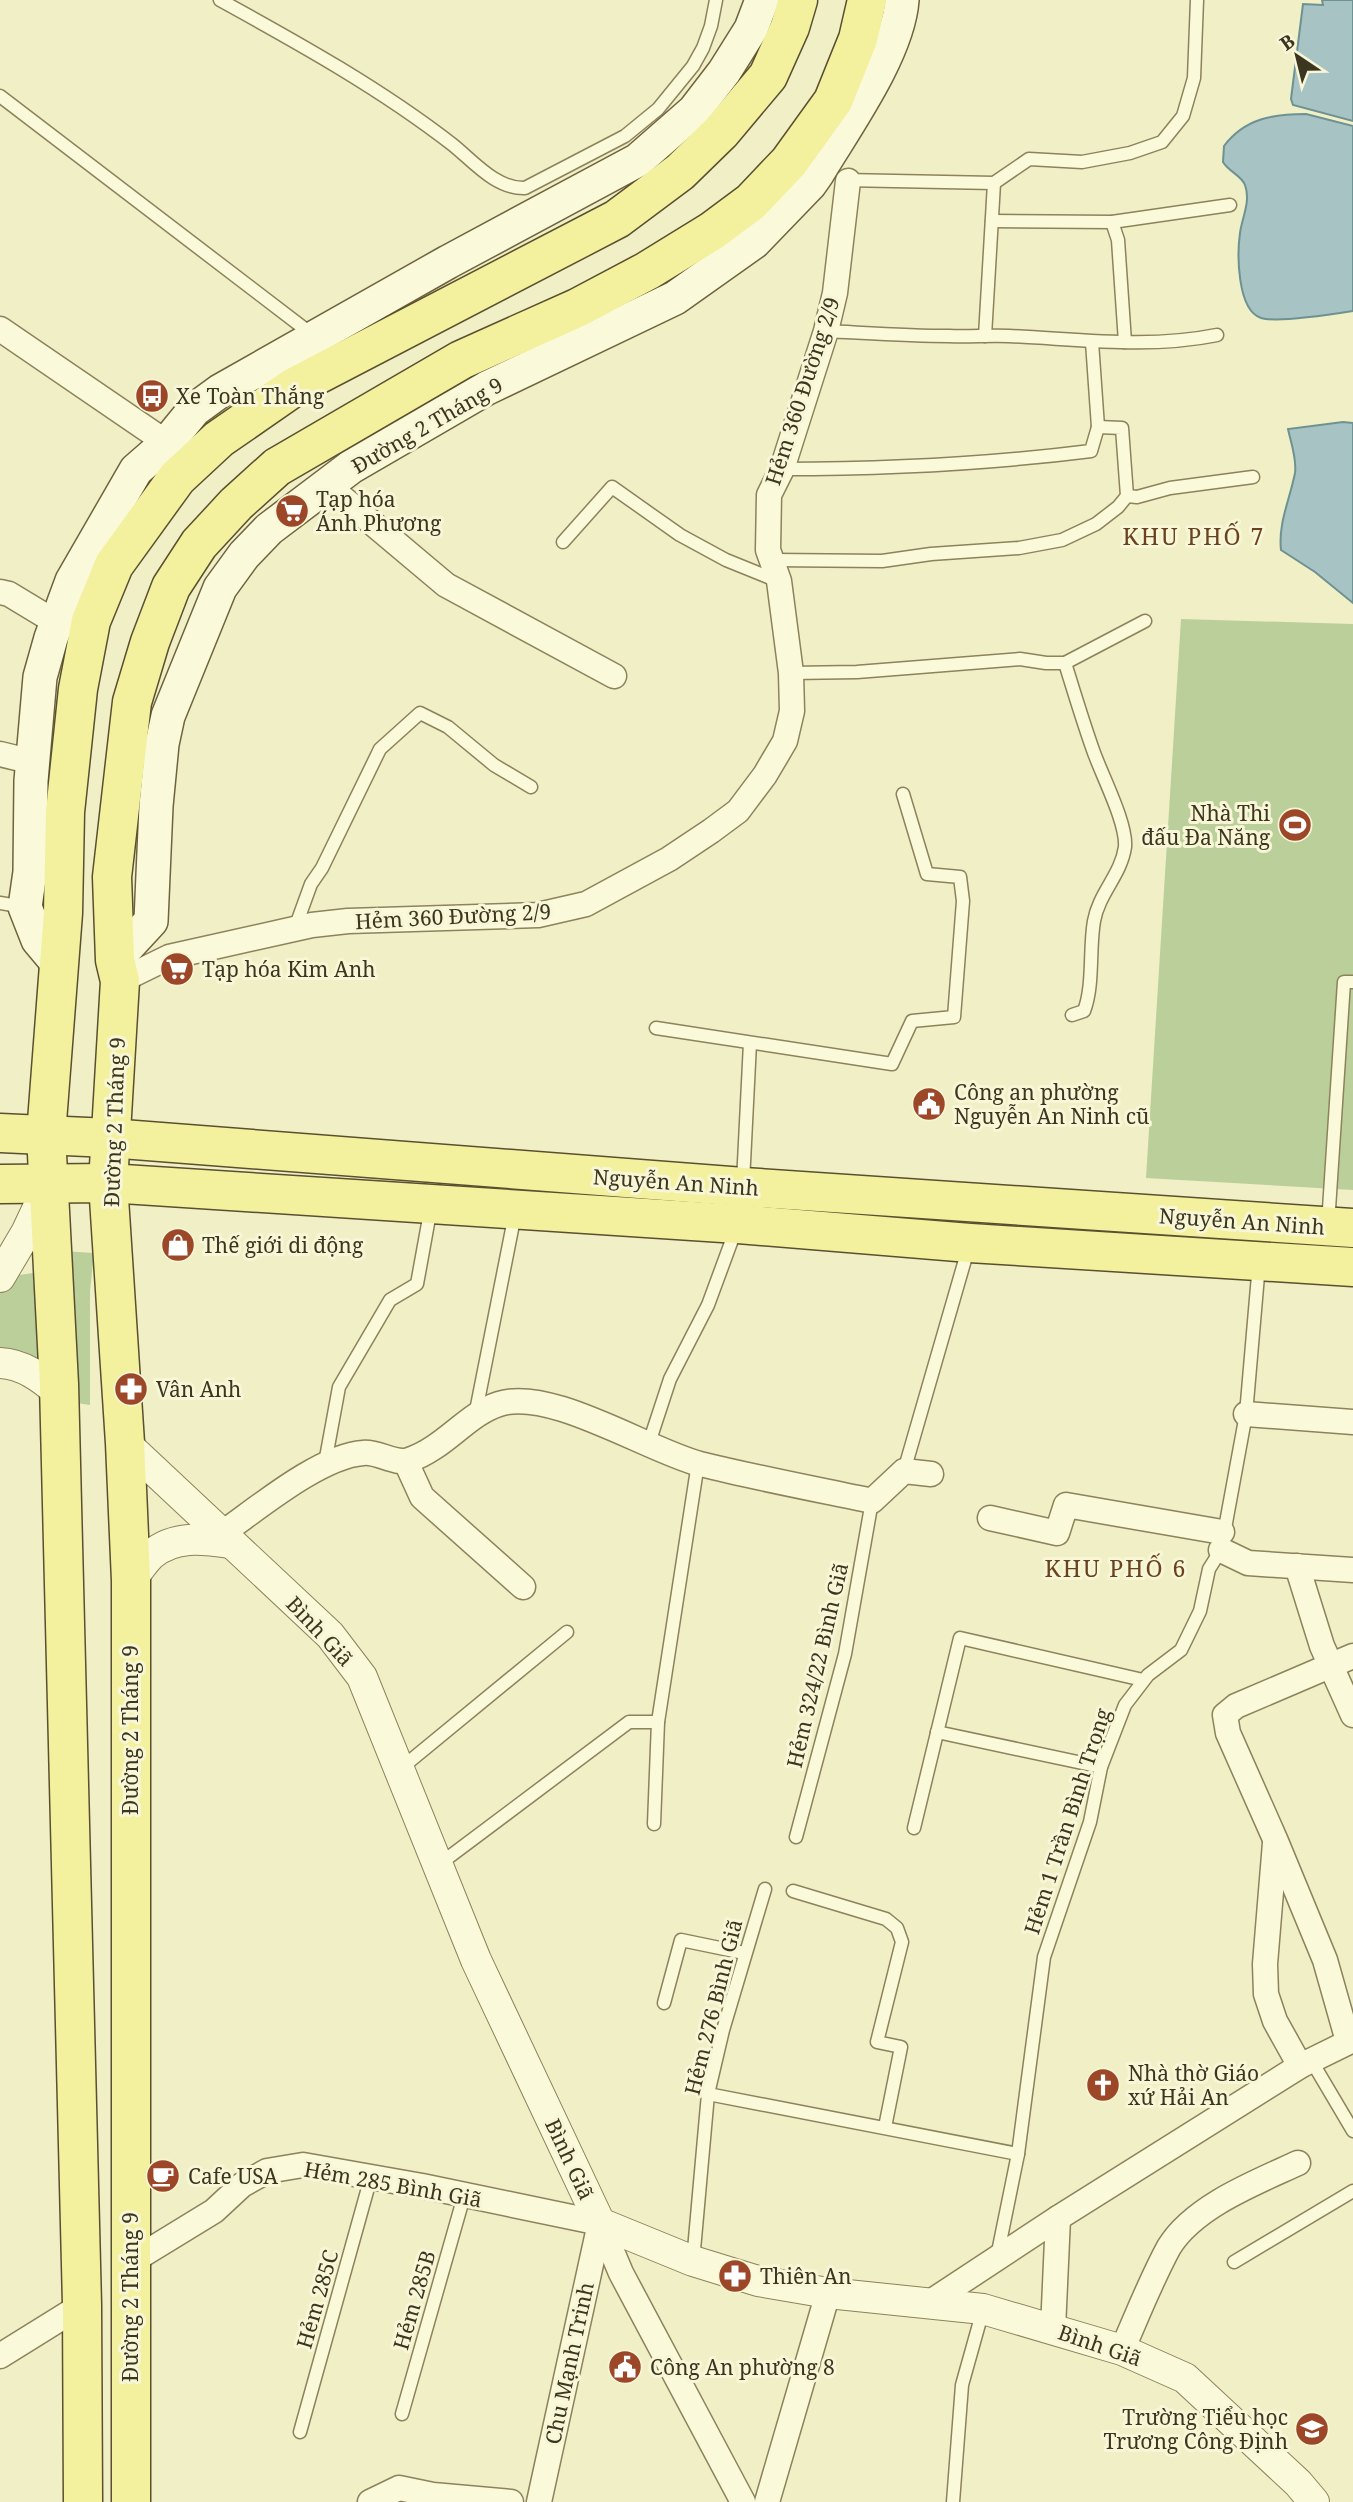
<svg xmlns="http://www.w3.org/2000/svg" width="1353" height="2502" font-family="'Noto Serif',serif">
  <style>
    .green { fill: #bacf99 }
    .water { fill: #a8c3c3; stroke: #6e9292; stroke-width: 2 }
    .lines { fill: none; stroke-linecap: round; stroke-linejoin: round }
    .service-casing { stroke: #8c825b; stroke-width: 15 }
    .minor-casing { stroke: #8c825b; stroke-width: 27 }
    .tertiary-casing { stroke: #8c825b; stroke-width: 32 }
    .secondary-casing { stroke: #6e633e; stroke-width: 36 }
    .primary-casing { stroke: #5a4f2f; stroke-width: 41 }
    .service { stroke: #faf9da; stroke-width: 12 }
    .minor { stroke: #faf9da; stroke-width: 24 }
    .tertiary { stroke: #faf9da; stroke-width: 30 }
    .secondary { stroke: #faf9da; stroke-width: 33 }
    .primary { stroke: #f3f09e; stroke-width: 38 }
    .labels { text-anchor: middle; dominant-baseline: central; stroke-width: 6; stroke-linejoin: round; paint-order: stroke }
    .street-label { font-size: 21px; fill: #3c351f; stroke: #f7f6d6 }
    .poi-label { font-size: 21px; fill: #3c351f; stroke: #f7f6d6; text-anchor: start }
    .neighbourhood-label { font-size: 23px; letter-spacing: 2px; fill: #6a421d; stroke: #f7f6d6 }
  </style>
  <rect width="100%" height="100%" fill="#f0efc6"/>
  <g class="green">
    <path d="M1181 619 1353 624V1190L1146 1178Z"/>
    <path d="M63 1251 94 1253 90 1291V1405L77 1403Z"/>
    <path d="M33 1273 40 1365 0 1352V1292L19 1275Z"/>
  </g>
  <g class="water">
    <path d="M1322 0H1353V121L1293 105 1291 99 1303 4 1323 5Z"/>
    <path d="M1306 114 1353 126V311C1334 314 1277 323 1261 318 1237 310 1237 254 1240 233 1242 217 1251 202 1245 185 1241 175 1229 172 1223 162L1224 146C1245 118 1274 114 1306 114Z"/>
    <path d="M1343 422 1353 423V603L1315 572 1281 550C1278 523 1290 499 1295 473 1297 459 1291 443 1288 429Z"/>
  </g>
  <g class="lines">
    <g class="service-casing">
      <g id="service">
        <path d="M220 0C300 44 381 89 453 145 474 162 496 189 525 188L625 136 658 109 693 66 703 48 711 26 716 0"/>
        <path d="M0 96 314 336"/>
        <path d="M844 180 994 183 1029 159 1082 162 1130 153 1162 142 1183 116 1194 78 1197 0"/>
        <path d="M992 221 1112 222 1230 205"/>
        <path d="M1112 222 1118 240 1125 342"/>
        <path d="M826 331C867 333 908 336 949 336 969 337 989 335 1009 336 1078 339 1148 349 1217 335"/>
        <path d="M985 336 994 183"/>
        <path d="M1092 342 1098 427"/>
        <path d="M1127 496 1137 497 1170 488 1253 477"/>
        <path d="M563 542 612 487 680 535 726 560 778 581"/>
        <path d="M772 560 882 561 931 554 1019 548 1062 540 1096 524 1118 507 1127 496 1122 428 1098 427 1091 451C988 464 885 469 782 469"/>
        <path d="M1065 663C1074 692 1083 722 1093 750 1102 776 1127 823 1125 847 1121 875 1099 893 1094 921 1089 949 1094 985 1084 1011L1072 1015"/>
        <path d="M791 673 857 672 1020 659 1046 663H1065L1145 621"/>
        <path d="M0 903 24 907"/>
        <path d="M295 928 311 884 322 868 380 749 420 713 448 727 494 765 531 787"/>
        <path d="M656 1028 892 1064 912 1021 954 1017 963 901 960 877 927 874 903 794"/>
        <path d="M743 1182 750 1043"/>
        <path d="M1328 1224 1344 982H1353"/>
        <path d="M475 1416 515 1214"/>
        <path d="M648 1446 670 1379 708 1305 736 1229"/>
        <path d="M325 1463 339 1387 390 1300 417 1284 431 1207"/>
        <path d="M904 1471 969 1246"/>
        <path d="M937 1732 1101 1767"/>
        <path d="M399 1770 567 1632"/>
        <path d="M654 1824 658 1722 698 1463"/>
        <path d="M914 1828 960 1638 1143 1680"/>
        <path d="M796 1837 845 1654 872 1501"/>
        <path d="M437 1866 629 1722H658"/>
        <path d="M793 1891 886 1919 897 1928 902 1942 877 2042 901 2047 885 2127"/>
        <path d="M664 2003 681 1940 744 1953"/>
        <path d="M1311 2060 1353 2131"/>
        <path d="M708 2094 1018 2154"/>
        <path d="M997 2257 1018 2154 1044 1957 1090 1822 1101 1767 1125 1705 1148 1675 1181 1650 1200 1611 1209 1569 1221 1550 1246 1414 1259 1264"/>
        <path d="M693 2261 708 2094 723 2030 765 1889"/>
        <path d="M1234 2262 1353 2191"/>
        <path d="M402 2414 464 2196"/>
        <path d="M300 2432 371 2177"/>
        <path d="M953 2502 962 2385 983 2310"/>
      </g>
    </g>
    <g class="minor-casing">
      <g id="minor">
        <path d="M0 329 167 443"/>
        <path d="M327 485 446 585 614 676"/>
        <path d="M0 592 9 594 57 623"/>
        <path d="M0 754 33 762"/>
        <path d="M120 981 169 957 312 925 348 921 538 915 586 904 669 859 711 831 738 811 765 775 785 741 792 711 791 673 779 581 768 550 769 495 782 469 826 331 835 293 848 181"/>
        <path d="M1246 1414 1353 1422"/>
        <path d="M406 1462 422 1497 523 1587"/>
        <path d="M990 1518 1057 1533 1066 1505 1222 1532"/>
        <path d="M221 1534C257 1509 320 1456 363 1453 378 1451 395 1465 409 1460 445 1448 467 1414 499 1404 550 1387 647 1450 700 1464 757 1478 815 1489 872 1501L904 1471 931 1474"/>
        <path d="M1221 1550 1248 1563 1353 1570"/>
        <path d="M1297 1566 1322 1646 1353 1715"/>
        <path d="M1275 1843 1265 1964 1266 1994 1275 2021 1300 2066"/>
        <path d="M1348 2041 1325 1960 1275 1839 1228 1733 1225 1715 1236 1706 1353 1656"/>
        <path d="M600 2223 621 2273 743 2502"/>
        <path d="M129 2263 214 2211 242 2185 267 2171 303 2165 422 2186 600 2223"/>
        <path d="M926 2305 1058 2218 1300 2066 1353 2040"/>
        <path d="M1053 2329 1058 2218"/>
        <path d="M1122 2350C1137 2316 1151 2280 1169 2247 1194 2206 1257 2182 1298 2163"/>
        <path d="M0 2356 82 2305"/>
        <path d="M370 2502 399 2488 433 2495 511 2502"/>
        <path d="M539 2502 600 2223"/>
        <path d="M767 2502 828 2293"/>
      </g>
    </g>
    <g class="tertiary-casing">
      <g id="tertiary">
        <path d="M0 1277 26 1233 48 1186"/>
        <path d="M0 1363C23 1364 42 1378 59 1393"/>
        <path d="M125 1443 330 1635 362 1677 476 1960 600 2223 693 2261 758 2281 828 2293 983 2309 1122 2350 1185 2378 1298 2483 1314 2502"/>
        <path d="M131 1581C137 1572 144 1562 151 1555 174 1535 203 1539 230 1543"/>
      </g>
    </g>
    <g class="secondary-casing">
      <g id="secondary">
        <path d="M115 960 151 921 156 806 162 744 168 716 220 588 244 555 269 529 351 467 487 388 675 298 754 242 810 184 817 174C845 127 898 54 902 0"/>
        <path d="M59 965 38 940 25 907 30 872 31 781 40 677 51 638 72 581 136 470 167 443 194 410 220 391 448 262 638 160 694 111 724 72 751 29 762 0"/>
      </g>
    </g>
    <g class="primary-casing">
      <g id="primary">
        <path d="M0 1133 109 1138 743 1187 1353 1228"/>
        <path d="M0 1184 108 1183 738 1224 970 1243 1353 1267"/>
        <path d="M83 2502 82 2305 59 1384 46 1135 63 913 65 812 78 689 91 621 114 565 177 478 219 439 294 387 617 219 680 172 721 132 768 76 790 27 798 0"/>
        <path d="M131 2502V1581L125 1443 108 1183 120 981 115 960 112 877 132 702 150 642 171 587 199 544 236 504 277 467 461 360 577 308 647 271 712 231 751 202 789 162 833 101 858 39 867 0"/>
      </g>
    </g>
    <use href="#service" class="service"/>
    <use href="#minor" class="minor"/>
    <use href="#tertiary" class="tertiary"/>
    <use href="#secondary" class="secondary"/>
    <use href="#primary" class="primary"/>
  </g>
  <defs>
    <g id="bus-disc" transform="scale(1.75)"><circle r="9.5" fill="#9d4729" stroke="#f7f6d6"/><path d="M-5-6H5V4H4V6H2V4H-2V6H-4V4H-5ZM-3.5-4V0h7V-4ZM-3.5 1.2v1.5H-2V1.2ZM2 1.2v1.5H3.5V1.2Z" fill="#fff"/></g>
    <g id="supermarket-disc" transform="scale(1.75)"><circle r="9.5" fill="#9d4729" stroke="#f7f6d6"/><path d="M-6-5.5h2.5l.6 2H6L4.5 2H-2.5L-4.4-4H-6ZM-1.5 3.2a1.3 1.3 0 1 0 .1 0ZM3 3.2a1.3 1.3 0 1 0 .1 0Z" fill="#fff"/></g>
    <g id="stadium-disc" transform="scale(1.75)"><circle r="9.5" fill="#9d4729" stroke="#f7f6d6"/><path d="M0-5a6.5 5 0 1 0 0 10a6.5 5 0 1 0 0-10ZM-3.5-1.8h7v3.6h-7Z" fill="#fff"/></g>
    <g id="civic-disc" transform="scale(1.75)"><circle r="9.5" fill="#9d4729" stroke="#f7f6d6"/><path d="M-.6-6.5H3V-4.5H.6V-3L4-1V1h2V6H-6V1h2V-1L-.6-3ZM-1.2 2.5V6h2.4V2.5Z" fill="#fff"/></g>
    <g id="shop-disc" transform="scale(1.75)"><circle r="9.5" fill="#9d4729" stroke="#f7f6d6"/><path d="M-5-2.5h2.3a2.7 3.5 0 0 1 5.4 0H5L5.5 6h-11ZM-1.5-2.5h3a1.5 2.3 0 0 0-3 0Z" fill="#fff"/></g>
    <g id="pharmacy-disc" transform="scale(1.75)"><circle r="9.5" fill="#9d4729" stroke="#f7f6d6"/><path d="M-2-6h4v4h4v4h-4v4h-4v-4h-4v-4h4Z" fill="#fff"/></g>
    <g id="church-disc" transform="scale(1.75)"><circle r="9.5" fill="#9d4729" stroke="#f7f6d6"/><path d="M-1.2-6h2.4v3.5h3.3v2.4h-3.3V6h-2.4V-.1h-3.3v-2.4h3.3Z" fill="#fff"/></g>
    <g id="cafe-disc" transform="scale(1.75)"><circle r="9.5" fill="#9d4729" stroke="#f7f6d6"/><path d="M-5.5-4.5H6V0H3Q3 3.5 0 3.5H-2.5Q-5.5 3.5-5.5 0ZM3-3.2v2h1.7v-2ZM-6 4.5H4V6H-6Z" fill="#fff"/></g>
    <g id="school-disc" transform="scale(1.75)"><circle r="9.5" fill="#9d4729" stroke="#f7f6d6"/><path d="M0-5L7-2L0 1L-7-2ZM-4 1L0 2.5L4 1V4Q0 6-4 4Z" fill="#fff"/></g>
  </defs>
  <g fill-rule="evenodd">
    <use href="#bus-disc" x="152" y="396"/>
    <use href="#supermarket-disc" x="292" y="511"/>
    <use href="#stadium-disc" x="1295" y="825"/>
    <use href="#supermarket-disc" x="177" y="969"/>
    <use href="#civic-disc" x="929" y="1104"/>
    <use href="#shop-disc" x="178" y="1245"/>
    <use href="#pharmacy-disc" x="131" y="1389"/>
    <use href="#church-disc" x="1103" y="2085"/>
    <use href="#cafe-disc" x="163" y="2176"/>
    <use href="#pharmacy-disc" x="735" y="2276"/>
    <use href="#civic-disc" x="625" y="2367"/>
    <use href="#school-disc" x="1312" y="2429"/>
  </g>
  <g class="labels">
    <g class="street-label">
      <text transform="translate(802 391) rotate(-72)">Hẻm 360 Đường 2/9</text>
      <text transform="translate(427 425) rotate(-30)">Đường 2 Tháng 9</text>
      <text transform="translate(453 916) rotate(-3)">Hẻm 360 Đường 2/9</text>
      <text transform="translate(114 1122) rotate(-88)">Đường 2 Tháng 9</text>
      <text transform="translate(676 1182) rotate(4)">Nguyễn An Ninh</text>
      <text transform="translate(1242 1221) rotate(4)">Nguyễn An Ninh</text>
      <text transform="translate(320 1631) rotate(47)">Bình Giã</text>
      <text transform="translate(817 1665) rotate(-77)">Hẻm 324/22 Bình Giã</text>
      <text transform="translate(130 1730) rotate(-90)">Đường 2 Tháng 9</text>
      <text transform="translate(1067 1821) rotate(-72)">Hẻm 1 Trần Bình Trọng</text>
      <text transform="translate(713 2007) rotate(-76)">Hẻm 276 Bình Giã</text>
      <text transform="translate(570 2159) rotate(65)">Bình Giã</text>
      <text transform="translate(393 2184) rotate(10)">Hẻm 285 Bình Giã</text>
      <text transform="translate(130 2297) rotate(-90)">Đường 2 Tháng 9</text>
      <text transform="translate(317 2299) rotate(-74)">Hẻm 285C</text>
      <text transform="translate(414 2300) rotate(-74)">Hẻm 285B</text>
      <text transform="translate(1100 2345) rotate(19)">Bình Giã</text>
      <text transform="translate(569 2363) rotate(-78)">Chu Mạnh Trinh</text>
    </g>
    <g class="poi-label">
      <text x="176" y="396">Xe Toàn Thắng</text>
      <text x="316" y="499">Tạp hóa<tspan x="316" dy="24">Ánh Phương</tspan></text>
      <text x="1270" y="813" text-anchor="end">Nhà Thi<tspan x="1270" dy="24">đấu Đa Năng</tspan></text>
      <text x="202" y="969">Tạp hóa Kim Anh</text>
      <text x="954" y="1092">Công an phường<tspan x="954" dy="24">Nguyễn An Ninh cũ</tspan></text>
      <text x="202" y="1245">Thế giới di động</text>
      <text x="156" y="1389">Vân Anh</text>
      <text x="1128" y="2073">Nhà thờ Giáo<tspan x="1128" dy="24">xứ Hải An</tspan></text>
      <text x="188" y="2176">Cafe USA</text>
      <text x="760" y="2276">Thiên An</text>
      <text x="650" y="2367">Công An phường 8</text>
      <text x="1288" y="2417" text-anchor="end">Trường Tiểu học<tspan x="1288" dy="24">Trương Công Định</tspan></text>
    </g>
    <g class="neighbourhood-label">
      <text x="1194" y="536">KHU PHỐ 7</text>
      <text x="1116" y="1568">KHU PHỐ 6</text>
    </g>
  </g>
  <g transform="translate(1297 56) rotate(325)" stroke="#f7f6d6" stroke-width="5" paint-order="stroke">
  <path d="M0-5L12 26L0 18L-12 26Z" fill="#3c351f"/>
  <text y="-10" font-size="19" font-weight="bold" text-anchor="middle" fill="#3c351f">B</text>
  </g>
</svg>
